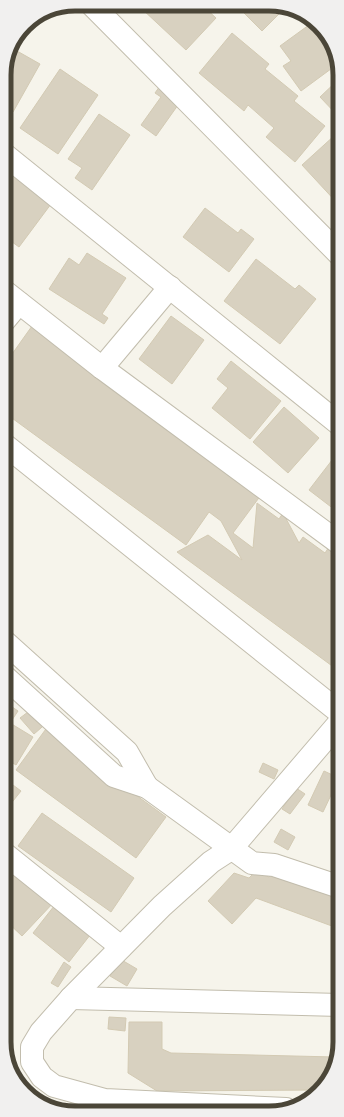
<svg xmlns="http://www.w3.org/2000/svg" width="344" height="1117" font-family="'DejaVu Sans',sans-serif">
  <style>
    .building { fill: #d8d1c0; stroke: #d3cab3 }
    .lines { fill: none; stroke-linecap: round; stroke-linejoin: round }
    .minor-casing { stroke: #c2bdad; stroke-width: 24 }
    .minor { stroke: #fff; stroke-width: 22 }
    .rim { fill: none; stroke: #4b4638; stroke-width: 5 }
  </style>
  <rect width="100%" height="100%" fill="#f6f4eb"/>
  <g class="building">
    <path d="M147 4 202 5 216 18 186 50 142 9Z"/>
    <path d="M236 5H283L286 7 262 31Z"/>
    <path d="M313 22 319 25 339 63 301 91 283 66 291 61 280 46Z"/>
    <path d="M232 33 269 64 265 69 298 96 294 101 325 126 295 162 266 137 274 128 248 105 244 111 199 73Z"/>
    <path d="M10 47 40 64 13 112 4 107V71Z"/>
    <path d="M60 69 98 95 58 154 20 128Z"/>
    <path d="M339 79V117L320 97Z"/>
    <path d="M162 83 183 98 156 136 141 125 161 97 155 93Z"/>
    <path d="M99 114 130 135 92 190 75 178 82 168 68 159Z"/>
    <path d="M335 135 339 139V205L302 165Z"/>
    <path d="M16 171 54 200 19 247 4 236V186Z"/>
    <path d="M205 208 238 233 241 229 254 239 229 272 183 237Z"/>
    <path d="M87 253 126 278 102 314 108 318 104 324 49 289 69 258 79 265Z"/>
    <path d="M256 259 295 289 299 285 316 299 280 344 224 301Z"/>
    <path d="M171 316 204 340 172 384 139 359Z"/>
    <path d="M37 319 261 495 233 533 253 548 257 503 279 519 283 513 299 543 303 537 325 553 329 547 339 566V671L177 552 208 535 242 560 221 521 209 512 186 545 5 413V364Z"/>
    <path d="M231 361 281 401 250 439 212 408 228 388 217 379Z"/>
    <path d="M284 407 319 438 288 473 253 442Z"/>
    <path d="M339 451V513L309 490Z"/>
    <path d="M5 702 18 711 10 723 33 737 16 765 5 758Z"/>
    <path d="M36 706 49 721 34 734 20 718Z"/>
    <path d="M51 722 85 758 166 817 136 858 16 770Z"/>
    <path d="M263 763 278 770 274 779 259 772Z"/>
    <path d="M324 771 339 778 323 812 308 805Z"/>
    <path d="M5 779 21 791 5 811Z"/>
    <path d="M296 788 305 794 290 814 282 809Z"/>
    <path d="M42 813 134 878 111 912 18 846Z"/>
    <path d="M281 829 295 837 288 850 274 842Z"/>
    <path d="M5 861 55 901 22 936 5 920Z"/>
    <path d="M275 870 340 893V929L256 898 232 924 208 901 234 873 249 878 255 872 269 877Z"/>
    <path d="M58 901 94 930 69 962 33 933Z"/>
    <path d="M120 959 137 969 127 986 110 976Z"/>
    <path d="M64 962 71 967 58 987 51 983Z"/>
    <path d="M109 1017 126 1018 125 1031 108 1029Z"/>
    <path d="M129 1022H162V1049L171 1053 335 1057 322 1089 320 1090 157 1091 128 1073Z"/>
  </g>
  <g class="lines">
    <g class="minor-casing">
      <g id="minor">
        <path d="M91 4 339 254"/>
        <path d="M4 154 339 424"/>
        <path d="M4 291 102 368 339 543"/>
        <path d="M4 321 19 303"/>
        <path d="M102 368 170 287"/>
        <path d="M5 445 339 712"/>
        <path d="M5 642 127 752 147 787"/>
        <path d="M5 677 114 776 147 787 252 863 274 865 340 887"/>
        <path d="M5 854 121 947"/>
        <path d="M71 998 340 1005"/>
        <path d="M286 1109 105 1100 54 1086 42 1077 32 1062V1047L41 1032 71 998 162 906 211 862 231 849 339 723"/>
      </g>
    </g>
    <use href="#minor" class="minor"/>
  </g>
  <path d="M0 0H344V1117H0ZM75 11H269A64 64 0 0 1 333 75V1042A64 64 0 0 1 269 1106H75A64 64 0 0 1 11 1042V75A64 64 0 0 1 75 11Z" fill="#f1f0ef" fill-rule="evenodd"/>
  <path class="rim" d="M75 11H269A64 64 0 0 1 333 75V1042A64 64 0 0 1 269 1106H75A64 64 0 0 1 11 1042V75A64 64 0 0 1 75 11Z"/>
</svg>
